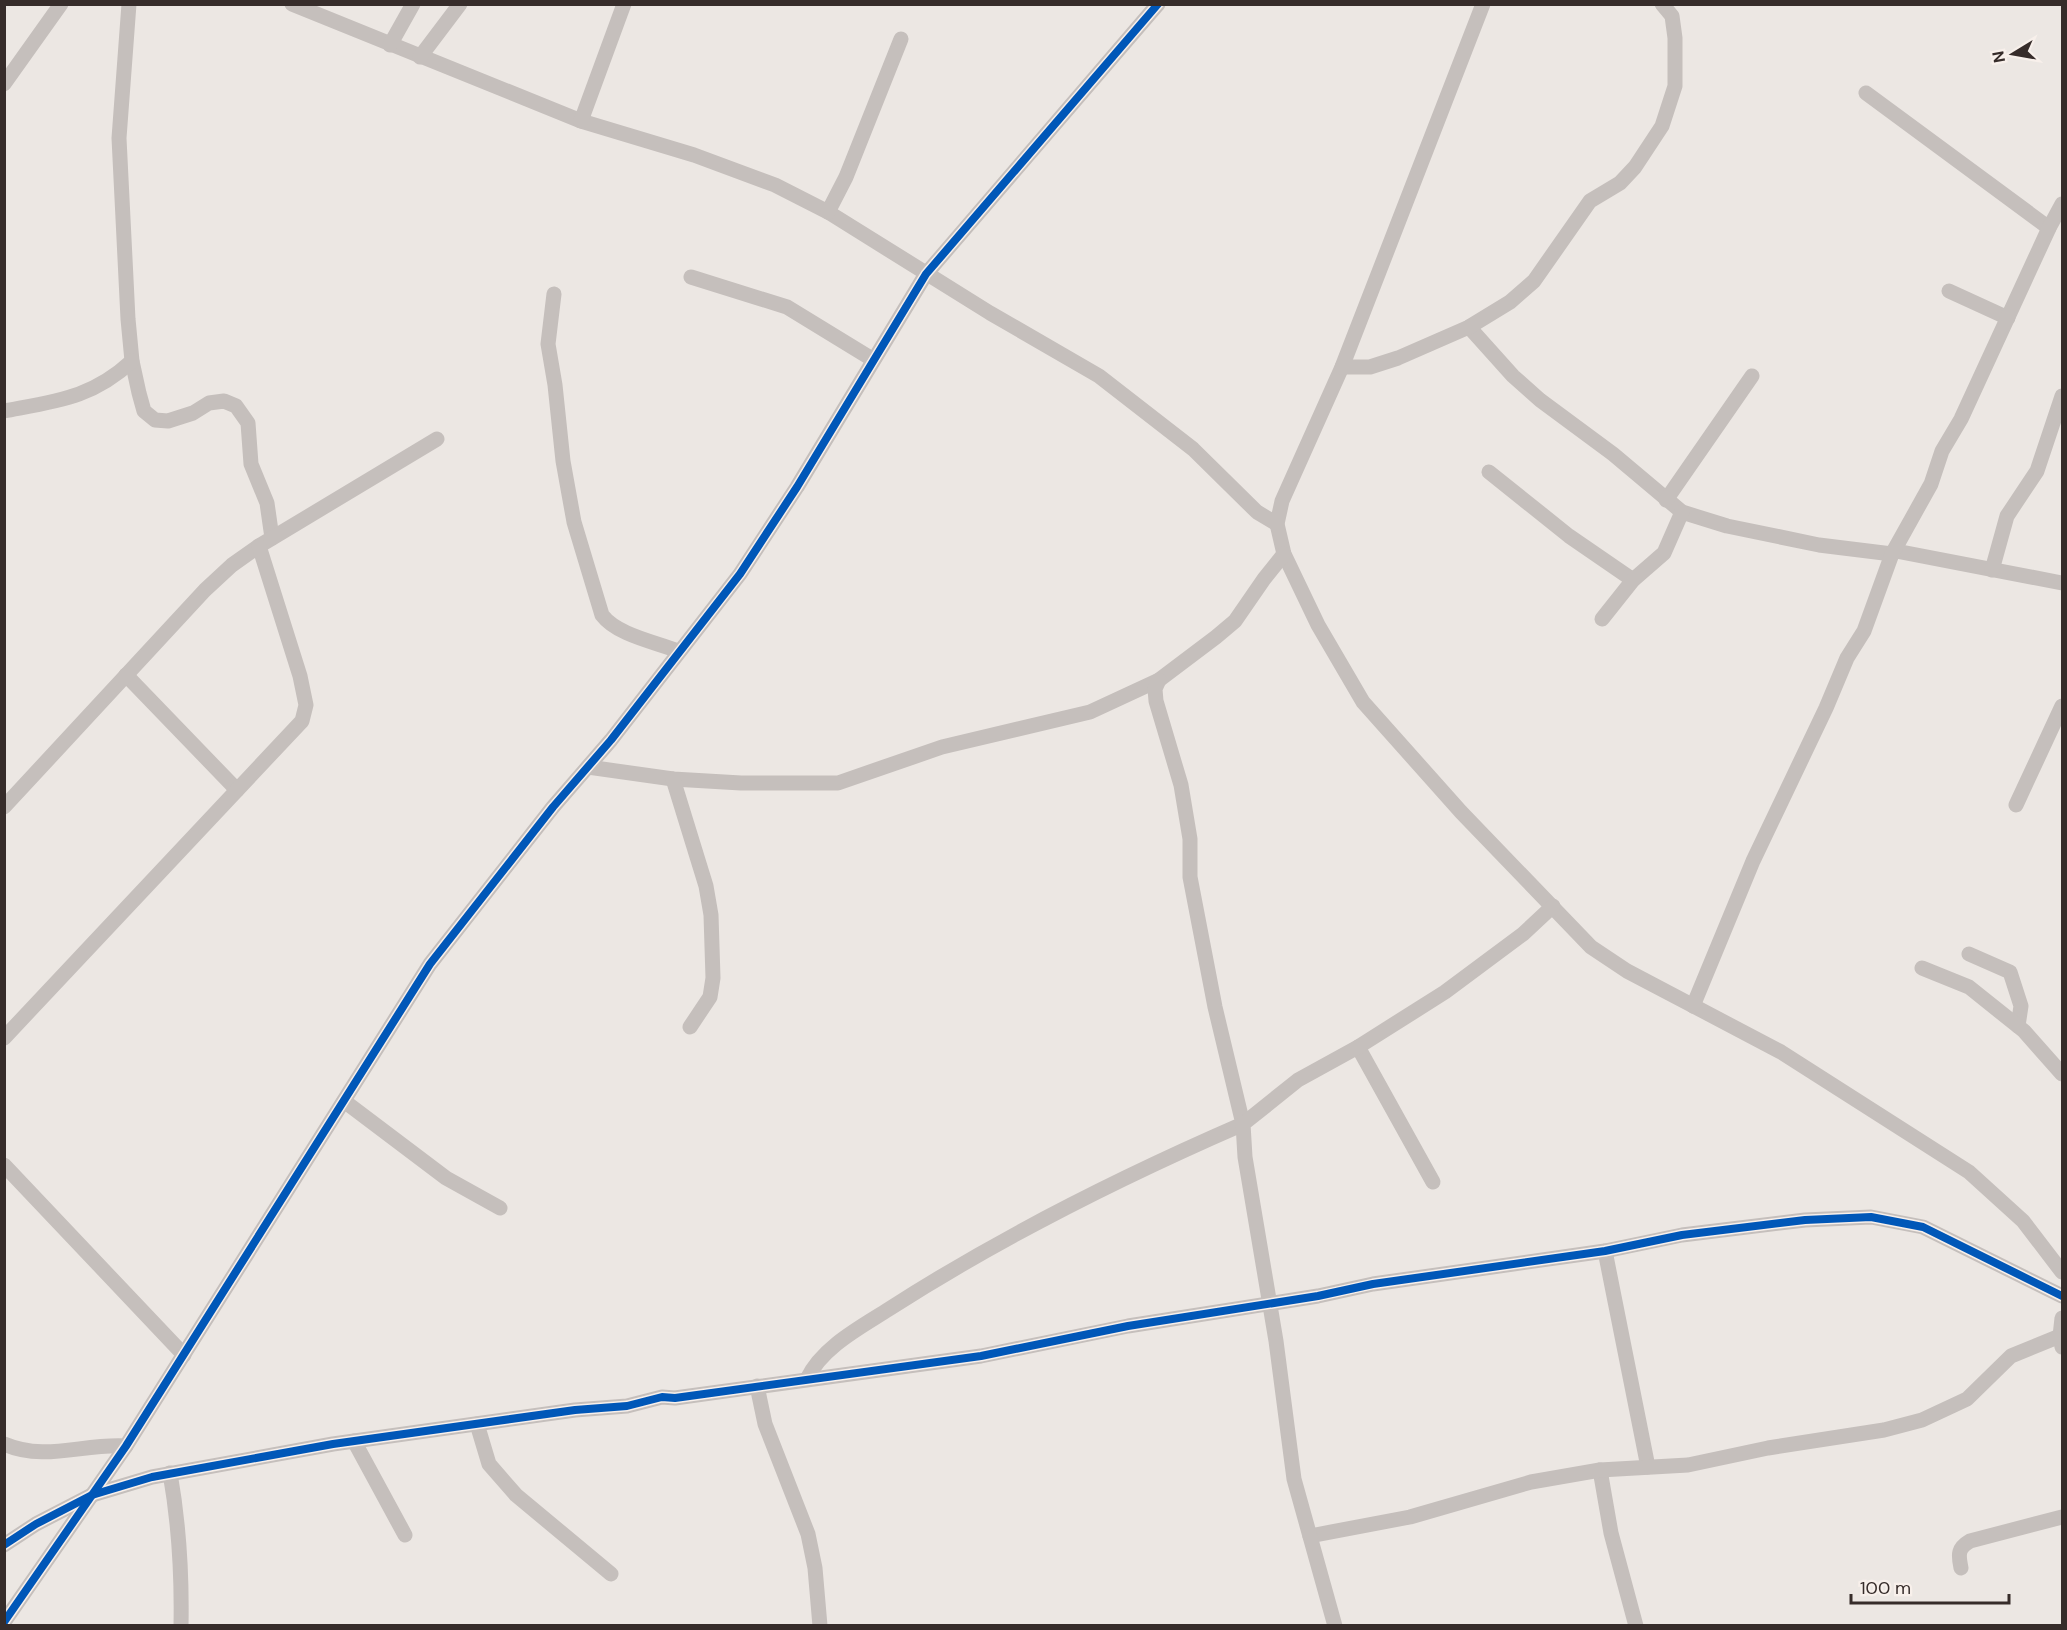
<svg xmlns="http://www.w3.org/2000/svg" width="2067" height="1630" font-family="'DM Sans',sans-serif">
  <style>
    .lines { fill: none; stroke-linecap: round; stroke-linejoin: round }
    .minor { stroke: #c5bfbc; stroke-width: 15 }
    .cycleway-casing { stroke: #f8f0eb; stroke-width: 11 }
    .cycleway { stroke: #0057b8; stroke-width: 8 }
  </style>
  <rect width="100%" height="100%" fill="#ece7e3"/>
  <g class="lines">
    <g class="minor">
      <path d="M129 4 119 138 128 319 132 361 139 393 144 411 155 420 168 421 193 413 209 403 224 401 236 406 248 423 251 464 267 503 272 538"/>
      <path d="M292 4 581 121 694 155 775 185 828 212 990 313 1099 376 1193 449 1257 512 1277 524"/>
      <path d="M1483 4 1342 367 1282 501 1277 524 1284 554 1318 625 1363 702 1461 812 1591 947 1627 971 1781 1052 1969 1172 2023 1221 2062 1272"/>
      <path d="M390 45 413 4"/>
      <path d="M420 57 460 4"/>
      <path d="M4 84 61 4"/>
      <path d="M1866 93 2049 228"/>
      <path d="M581 121 624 4"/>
      <path d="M828 212 846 177 901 39"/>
      <path d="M691 277 787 307 872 359"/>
      <path d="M1949 291 2008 318"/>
      <path d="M554 294 548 344 555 385 563 461 574 522 602 615C617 635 655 642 678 651"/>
      <path d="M1469 327 1513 376 1540 400 1613 454 1682 512 1727 526 1819 545 1892 554"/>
      <path d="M1342 367H1370L1398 358 1469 327 1510 302 1534 281 1590 201 1620 183 1635 167 1662 126 1675 86V38L1672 16 1662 4"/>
      <path d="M4 411C57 401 92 398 132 361"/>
      <path d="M1489 472 1569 536 1633 580"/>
      <path d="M1666 500 1752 376"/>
      <path d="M1896 551 2062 583"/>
      <path d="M1992 570 2007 516 2037 471 2062 396"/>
      <path d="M1602 619 1633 580 1664 553 1682 512"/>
      <path d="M126 675 237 790"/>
      <path d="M588 767 673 779 741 783H838L942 747 1090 712 1159 680 1216 637 1235 621 1264 579 1284 554"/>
      <path d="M673 779 706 886 711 915 713 978 710 997 690 1027"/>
      <path d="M2016 805 2062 706"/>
      <path d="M4 807 205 590 232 565 259 546 437 439"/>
      <path d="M1969 954 2010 972 2021 1006 2018 1026"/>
      <path d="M1922 968 1969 987 2024 1031 2062 1074"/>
      <path d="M1693 1006 1753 861 1826 708 1847 658 1864 631 1892 554 1931 484 1942 451 1961 419 2049 228 2062 204"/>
      <path d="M4 1038 302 721 306 705 300 676 259 546"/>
      <path d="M1358 1047 1433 1182"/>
      <path d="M344 1101 446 1178 500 1208"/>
      <path d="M4 1165 184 1355"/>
      <path d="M1605 1251 1648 1467"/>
      <path d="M2062 1318 2060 1336 2062 1347"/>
      <path d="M807 1379C822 1347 861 1327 889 1309 1001 1237 1121 1177 1243 1124L1215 1007 1190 877V839L1181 785 1156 701 1155 689 1159 680"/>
      <path d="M757 1386 765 1424 808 1534 815 1568 820 1626"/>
      <path d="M477 1424 489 1464 516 1495 611 1574"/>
      <path d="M354 1441 405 1535"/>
      <path d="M4 1444C46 1462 83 1443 126 1446"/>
      <path d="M1600 1470 1611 1533 1636 1626"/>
      <path d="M170 1473C179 1524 182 1574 181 1626"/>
      <path d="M1310 1536 1410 1517 1531 1482 1600 1470 1688 1465 1768 1448 1884 1430 1922 1420 1967 1399 2011 1356 2060 1336"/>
      <path d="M4 1545 36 1524 92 1495 152 1477 333 1444 575 1410 627 1406 662 1397 675 1398 981 1356 1128 1326 1318 1296 1373 1284 1605 1251 1682 1235 1805 1220 1871 1217 1923 1227 2062 1296"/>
      <path d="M1961 1568C1958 1554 1958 1548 1970 1541L2062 1517"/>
      <path d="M4 1622 126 1446 430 964 553 807 611 740 740 574 797 487 926 274 1158 4"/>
      <path d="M1335 1626 1294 1479 1276 1341 1245 1157 1243 1124 1298 1080 1358 1047 1445 992 1523 934 1553 906"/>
    </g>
    <g class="cycleway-casing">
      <g id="cycleway">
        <path d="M4 1545 36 1524 92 1495 152 1477 333 1444 575 1410 627 1406 662 1397 675 1398 981 1356 1128 1326 1318 1296 1373 1284 1605 1251 1682 1235 1805 1220 1871 1217 1923 1227 2062 1296"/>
        <path d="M4 1622 126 1446 430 964 553 807 611 740 740 574 797 487 926 274 1158 4"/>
      </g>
    </g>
    <use href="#cycleway" class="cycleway"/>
  </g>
  <rect width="2067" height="1630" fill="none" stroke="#362c2a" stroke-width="12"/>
  <g transform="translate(2013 54) rotate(259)" stroke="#f8f0eb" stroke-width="4.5" paint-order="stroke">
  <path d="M0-4.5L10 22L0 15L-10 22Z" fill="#362c2a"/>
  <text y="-9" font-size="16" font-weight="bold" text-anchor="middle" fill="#362c2a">N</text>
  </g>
  <path d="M1851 1594v9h158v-9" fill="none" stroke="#362c2a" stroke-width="3"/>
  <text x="1860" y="1594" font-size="18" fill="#362c2a" stroke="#f8f0eb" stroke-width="4.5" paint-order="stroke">100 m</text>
</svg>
